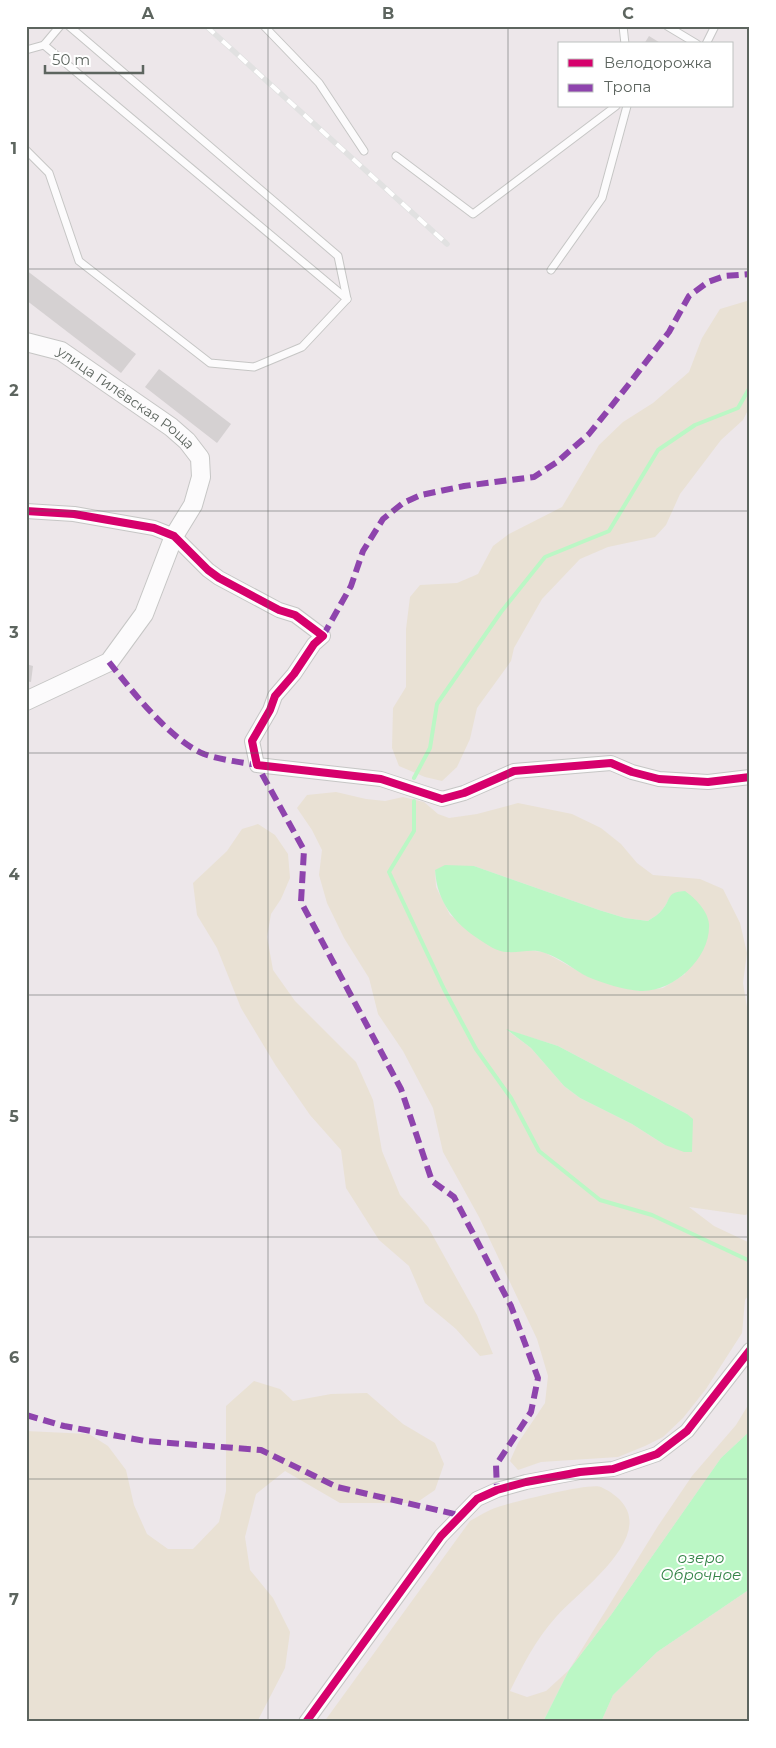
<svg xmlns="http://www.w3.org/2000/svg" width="776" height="1748" font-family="Montserrat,sans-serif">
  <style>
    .green { fill: #e9e1d4; fill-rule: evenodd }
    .water { fill: #bbf7c5 }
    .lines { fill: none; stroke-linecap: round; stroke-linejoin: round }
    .stream { stroke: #bbf7c5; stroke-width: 4 }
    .building { fill: #d5d1d2 }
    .service-casing { stroke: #c6c6c5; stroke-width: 9 }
    .minor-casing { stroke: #c6c6c5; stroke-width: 16 }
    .tertiary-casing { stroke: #c6c6c5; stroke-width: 20 }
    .service { stroke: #fcfbfc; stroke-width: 7 }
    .minor { stroke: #fcfbfc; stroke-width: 14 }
    .tertiary { stroke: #fcfbfc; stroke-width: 18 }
    .rail-casing { stroke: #e1e1e1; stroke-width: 5.5 }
    .rail { stroke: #fff; stroke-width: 4; stroke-dasharray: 11; stroke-linecap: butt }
    .quiet { stroke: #8e44ad; stroke-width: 6; stroke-dasharray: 12 6; stroke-linecap: butt }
    .cycleway-casing { stroke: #fff; stroke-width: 11 }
    .cycleway { stroke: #d6006c; stroke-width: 8 }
    .grid { fill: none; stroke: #5d655f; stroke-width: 1; stroke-opacity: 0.55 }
    .labels { text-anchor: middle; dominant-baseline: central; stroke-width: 4; stroke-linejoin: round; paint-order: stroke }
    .street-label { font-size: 14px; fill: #5d655f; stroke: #fff }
    .water-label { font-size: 15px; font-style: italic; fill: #358448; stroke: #fff }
    .neatline { fill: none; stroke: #5d655f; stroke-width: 2 }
    .grid-label { font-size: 16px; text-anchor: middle; font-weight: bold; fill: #5d655f }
  </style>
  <rect width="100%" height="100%" fill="#ede7ea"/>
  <g class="green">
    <path d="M750 300V406L743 420 721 440 680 494 666 525 655 537 608 547 580 559 542 599 514 648 511 661 477 708 470 739 457 767 442 781 425 777 399 766 392 748 393 708 406 687V629L410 597 420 585 457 583 478 574 493 546 509 534 562 507 599 445 623 422 653 403 689 372 702 338 720 309Z"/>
    <path d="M336 792 366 799 385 801 403 797 424 802 438 814 449 818 477 814 518 803 572 814 601 828 621 844 637 863 653 875 700 879 723 889 740 923 747 953 743 983 747 1007 750 1010V1213L745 1215 689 1207 714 1226 750 1243V1293L745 1300 742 1333 706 1389 683 1418 663 1437 645 1446 618 1457 541 1462 518 1470 510 1461 518 1443 545 1403 548 1376 537 1339 479 1217 443 1152 433 1108 403 1051 378 1014 369 978 344 938 327 903 319 875 322 850 312 830 297 808 307 795ZM474 866 599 910 625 918 648 921C652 918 658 915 661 911 672 900 665 893 685 891V974L663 988 640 991 589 977 544 952 525 950 507 952 450 915 436 887 435 870ZM507 1030 558 1046 687 1114 665 1145 632 1124 580 1098 564 1086 531 1048Z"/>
    <path d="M258 824 275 835 288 854 290 878 281 899 271 914 267 937 273 970 295 1001 356 1062 373 1100 382 1151 400 1195 428 1227 477 1315 493 1354 480 1356 456 1329 425 1303 409 1266 379 1240 346 1188 341 1150 310 1115 276 1066 241 1008 217 948 197 915 193 883 227 851 242 829Z"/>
    <path d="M254 1381 280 1389 293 1401 331 1394 367 1393 403 1424 435 1443 444 1464 435 1490 416 1503H340L285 1471 256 1494 245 1537 250 1570 273 1598 290 1632 285 1668 257 1722H26V1431L89 1434 108 1446 126 1470 134 1505 147 1534 168 1549H193L219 1522 226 1491V1406Z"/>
    <path d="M750 1402V1431L721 1458 611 1615 569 1670 543 1722H324L470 1521C479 1516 488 1510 498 1507 513 1502 591 1482 601 1487 675 1523 585 1585 556 1617 536 1639 523 1665 510 1691L527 1697 546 1691 569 1670 658 1526 692 1476 736 1425Z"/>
    <path d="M750 1589V1722H601L613 1695 657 1652Z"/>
  </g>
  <g class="water">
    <path d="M445 865 474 866 599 910 625 918 648 921C652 918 658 915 661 911 672 900 665 892 685 891 695 898 708 911 709 924 711 958 673 993 640 991 625 990 602 983 588 977 574 970 561 958 545 953 533 948 520 953 507 952 497 952 488 945 480 940 454 923 437 902 435 870Z"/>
    <path d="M506 1029 558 1046 687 1114 693 1119 692 1152H684L665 1145 632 1124 580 1098 564 1086 531 1048Z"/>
    <path d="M750 1431V1589L657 1652 613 1695 601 1722H543L569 1670 611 1615 721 1458Z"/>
  </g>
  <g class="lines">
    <g class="stream">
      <path d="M414 778 430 748 437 704 501 612 545 557 609 531 658 450 695 425 738 408 750 387"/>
      <path d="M414 801V831L389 872 444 989 476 1049 511 1098 539 1151 600 1200 652 1215 750 1261"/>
    </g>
  </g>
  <g class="building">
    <path d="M649 36 662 44H644Z"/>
    <path d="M26 270 136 354 121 373 26 300Z"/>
    <path d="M159 369 231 424 217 443 145 387Z"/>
    <path d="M26 664 33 666 31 682 26 681Z"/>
  </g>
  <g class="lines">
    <g class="service-casing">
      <g id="service">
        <path d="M69 26 338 256 347 299"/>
        <path d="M264 26 319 83 364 151"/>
        <path d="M623 26 625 44"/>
        <path d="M667 26 697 44"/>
        <path d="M706 44 715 26"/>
        <path d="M26 50 44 45 60 26"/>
        <path d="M26 150 49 173 79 261 210 363 254 367 302 347 347 299 44 45"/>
        <path d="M396 156 473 214 616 106"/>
        <path d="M551 270 602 198 627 106"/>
      </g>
    </g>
    <g class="minor-casing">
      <g id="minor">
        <path d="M26 511 74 514 154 528 174 536 208 570 219 578 279 610 295 615 323 636 314 644 294 674 275 696 270 710 252 741 257 765 381 779 442 799 464 793 514 771 611 763 632 772 659 779 708 782 750 777"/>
        <path d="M306 1722 441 1536 477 1499 497 1490 526 1482 580 1472 613 1469 657 1454 687 1431 750 1350"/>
      </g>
    </g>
    <g class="tertiary-casing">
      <g id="tertiary">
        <path id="s1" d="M26 342 61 351 171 427 187 441 200 458 201 477 193 505 174 536 144 614 109 662 26 701"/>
      </g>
    </g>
    <use href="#service" class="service"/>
    <use href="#minor" class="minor"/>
    <use href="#tertiary" class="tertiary"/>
    <g class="rail-casing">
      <path id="rail" d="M206 26 447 244"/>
    </g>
    <use href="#rail" class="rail"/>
    <g class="quiet">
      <path d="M323 636 351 586 363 551 383 519 403 503 421 495 464 486 534 477 557 462 589 434 629 384 669 332 689 296 708 282 725 276 750 274"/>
      <path d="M109 662C132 691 170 740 204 754 220 760 241 762 257 765L304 850 301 902 401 1089 432 1181 454 1197 511 1306 538 1378 531 1412 496 1465 497 1490"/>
      <path d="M26 1415 64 1426 145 1441 261 1450 337 1487 459 1515"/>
    </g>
    <g class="cycleway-casing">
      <g id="cycleway">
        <path d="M26 511 74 514 154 528 174 536 208 570 219 578 279 610 295 615 323 636 314 644 294 674 275 696 270 710 252 741 257 765 381 779 442 799 464 793 514 771 611 763 632 772 659 779 708 782 750 777"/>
        <path d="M306 1722 441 1536 477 1499 497 1490 526 1482 580 1472 613 1469 657 1454 687 1431 750 1350"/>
      </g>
    </g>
    <use href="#cycleway" class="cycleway"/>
  </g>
  <path class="grid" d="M268 26V1722M508 26V1722M26 269H750M26 511H750M26 753H750M26 995H750M26 1237H750M26 1479H750"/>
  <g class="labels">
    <g class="street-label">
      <text stroke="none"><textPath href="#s1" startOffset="116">улица Гилёвская Роща</textPath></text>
    </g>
    <g class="water-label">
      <text x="701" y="1557">озеро<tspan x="701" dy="17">Оброчное</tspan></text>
    </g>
  </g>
  <rect width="776" height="1748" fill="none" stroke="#ffffff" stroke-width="55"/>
  <rect x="558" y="42" width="175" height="65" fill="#ffffff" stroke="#bec1bf"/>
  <rect x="568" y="59" width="25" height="8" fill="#d6006c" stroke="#bec1bf"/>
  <text x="604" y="68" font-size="15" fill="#5d655f">Велодорожка</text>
  <rect x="568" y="84" width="25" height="8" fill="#8e44ad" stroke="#bec1bf"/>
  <text x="604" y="92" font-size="15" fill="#5d655f">Тропа</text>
  <path d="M45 65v8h98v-8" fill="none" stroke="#5d655f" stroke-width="2.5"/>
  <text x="52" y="65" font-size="15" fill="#5d655f" stroke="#ffffff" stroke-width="4" paint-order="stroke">50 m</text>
  <rect x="28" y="28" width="720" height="1692" class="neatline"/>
  <g class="grid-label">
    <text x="148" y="19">A</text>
    <text x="388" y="19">B</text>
    <text x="628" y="19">C</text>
    <text x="14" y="154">1</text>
    <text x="14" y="396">2</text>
    <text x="14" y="638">3</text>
    <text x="14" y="880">4</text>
    <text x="14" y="1122">5</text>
    <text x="14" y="1363">6</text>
    <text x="14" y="1605">7</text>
  </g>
</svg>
